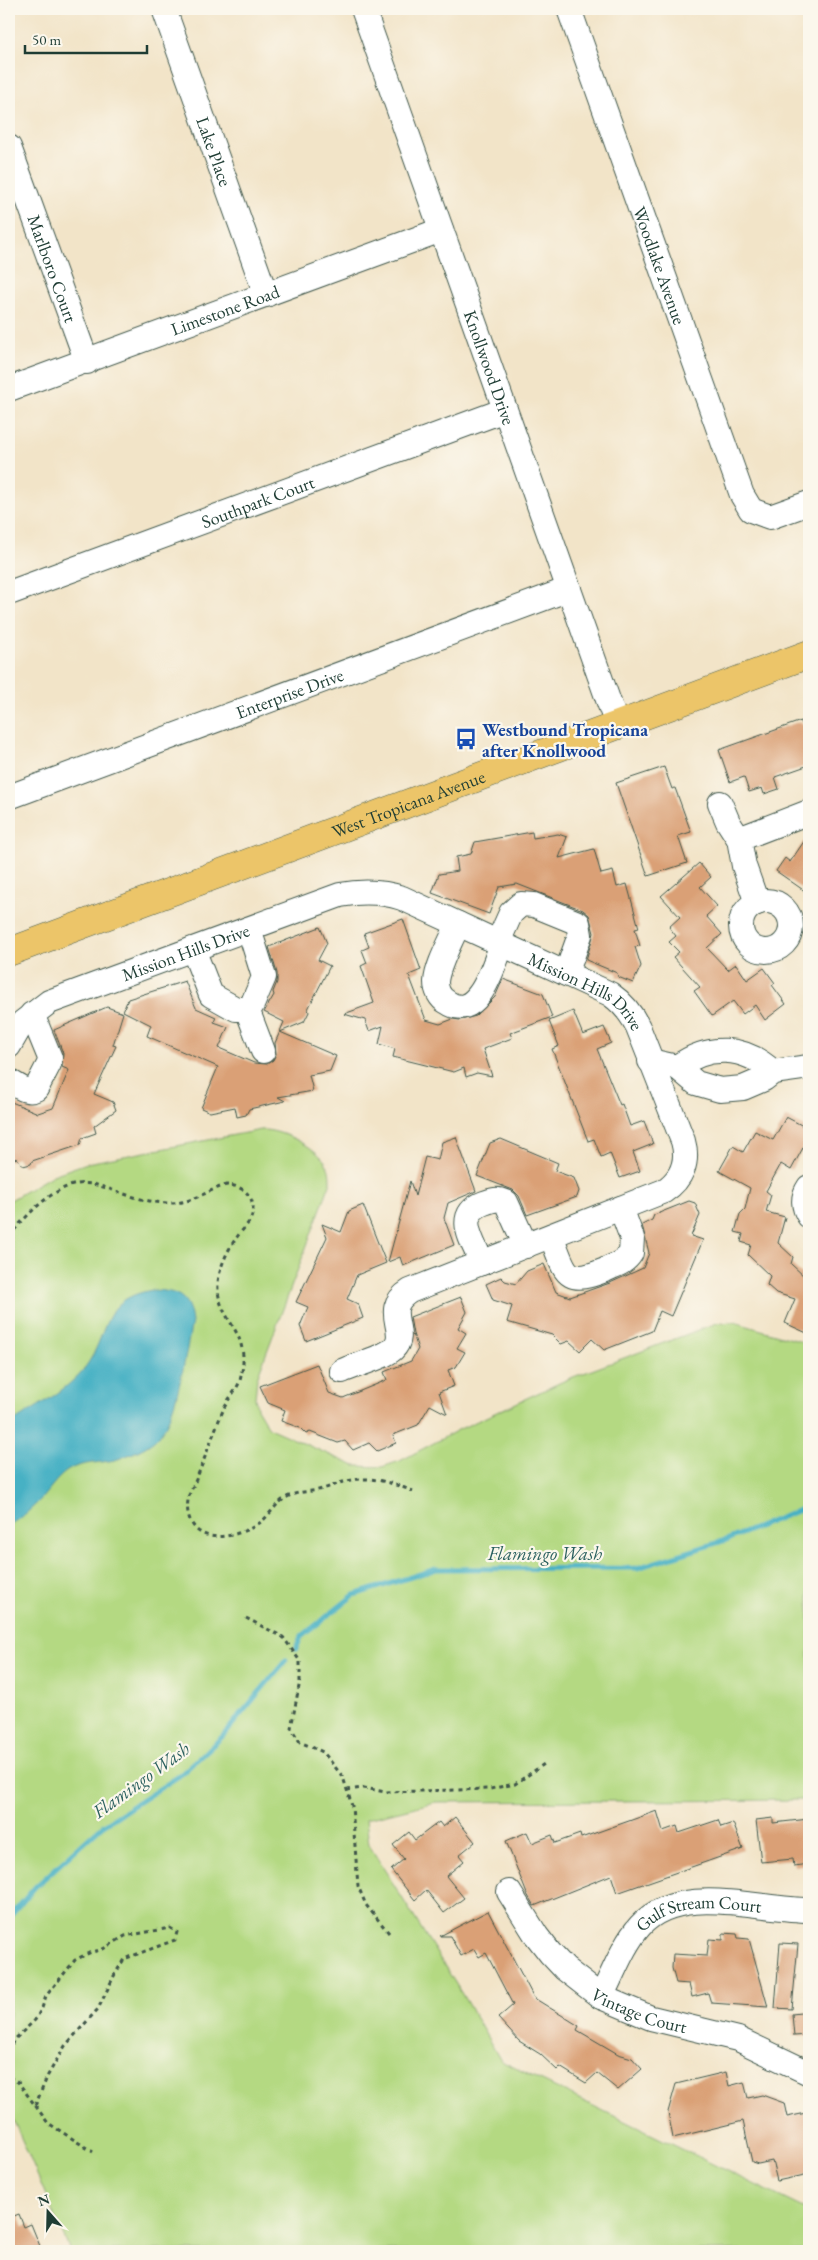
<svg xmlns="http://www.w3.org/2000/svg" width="818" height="2260" font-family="'EB Garamond',serif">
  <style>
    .green { fill: #b4d982; stroke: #6a8b5b }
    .water { fill: #46b1c4; stroke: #32777c }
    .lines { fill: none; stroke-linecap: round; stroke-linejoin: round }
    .stream { stroke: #46b1c4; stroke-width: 5 }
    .building { fill: #daa076 }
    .minor-casing { stroke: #3f564a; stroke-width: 26 }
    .major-casing { stroke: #3f564a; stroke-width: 29 }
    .path { stroke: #3f564a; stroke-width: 3; stroke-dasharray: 4 4; stroke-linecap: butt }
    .minor { stroke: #fff; stroke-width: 24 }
    .major { stroke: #ecc569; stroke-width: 28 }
    .labels { text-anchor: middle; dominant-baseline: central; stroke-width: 4.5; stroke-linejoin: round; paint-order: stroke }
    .street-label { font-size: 18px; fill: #1f3d34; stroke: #fbf7ec }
    .transit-label { font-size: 18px; font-weight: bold; fill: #164399; stroke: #fbf7ec; text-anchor: start }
    .water-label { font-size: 19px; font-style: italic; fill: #2b605f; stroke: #fbf7ec }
  </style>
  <rect width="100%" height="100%" fill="#fbf7ec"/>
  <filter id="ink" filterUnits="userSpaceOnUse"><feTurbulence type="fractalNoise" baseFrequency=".02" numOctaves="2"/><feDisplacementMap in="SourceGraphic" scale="10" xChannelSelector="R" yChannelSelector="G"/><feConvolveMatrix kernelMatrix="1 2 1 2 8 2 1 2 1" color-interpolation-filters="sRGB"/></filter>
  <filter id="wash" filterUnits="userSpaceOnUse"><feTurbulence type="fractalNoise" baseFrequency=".0096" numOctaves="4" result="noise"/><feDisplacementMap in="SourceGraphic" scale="20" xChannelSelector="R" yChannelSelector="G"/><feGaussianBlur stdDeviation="1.12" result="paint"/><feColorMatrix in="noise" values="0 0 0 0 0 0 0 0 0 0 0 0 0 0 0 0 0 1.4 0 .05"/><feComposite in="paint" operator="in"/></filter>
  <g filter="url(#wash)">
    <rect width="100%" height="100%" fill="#f2e4c8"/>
    <path class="green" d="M261 1130C280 1129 318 1147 327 1165 330 1171 330 1177 330 1184L257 1378 255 1398 257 1408 269 1428 355 1466 382 1467 400 1461 460 1429 568 1379 717 1323 734 1322 809 1344V1800L436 1802 366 1819 369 1845 459 1989 501 2061 809 2211V2251H70L9 2110V1201L53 1175 87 1163Z"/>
    <path class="water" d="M152 1290C177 1291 189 1295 192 1322 186 1351 177 1421 155 1440 145 1449 131 1454 118 1459 102 1464 81 1461 67 1471 57 1478 49 1490 41 1499 32 1509 21 1518 9 1525V1425C33 1408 64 1393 83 1370 111 1335 97 1300 152 1290Z"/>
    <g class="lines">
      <g class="stream">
        <path d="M296 1649 301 1637 354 1595 436 1569 637 1568 729 1539 809 1506"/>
        <path d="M9 1918 35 1887 102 1826 179 1776 222 1737 286 1660"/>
      </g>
    </g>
    <g id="blocks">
      <g class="building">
        <path d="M801 721 802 724 809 721V765L775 777 779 789 764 794 762 788 749 792 744 777 730 782 719 750Z"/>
        <path d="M664 767 672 789 675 788 691 832 678 836 687 863 648 876 616 783Z"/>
        <path d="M532 832 533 838 558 834 567 837 559 858 594 849 601 874 613 871 617 887 627 884 639 928 635 929 640 946 635 947 641 966 633 983 618 977 617 973 586 960 594 933 589 915 583 910 517 884 499 887 489 914 432 893 439 874 458 871 456 857 471 854 475 842Z"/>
        <path d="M809 834V894L776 871 785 858 790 862Z"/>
        <path d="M699 863 711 877 700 887 717 906 706 916 722 934 707 948 728 970 736 964 747 980 764 968 775 983 772 985 786 1004 765 1020 755 1005 743 1014 733 1001 712 1016 694 991 700 987 673 957 679 952 669 942 676 936 669 927 680 917 661 896Z"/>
        <path d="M403 919 421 970 409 975 426 1020 440 1024 453 1019 460 1020 476 1016 495 997 503 979 543 994 552 1017 510 1033 512 1038 483 1049 492 1076 477 1073 466 1077 464 1068 454 1072 393 1057 395 1049 379 1044 383 1026 369 1031 365 1020 344 1014 374 1003 361 966 367 963 362 950 369 947 364 933Z"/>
        <path d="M320 927 327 943 318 960 330 966 308 1009 309 1012 304 1022 280 1032 336 1056 330 1071 309 1075 313 1091 278 1097 285 1101 249 1109 246 1115 237 1117 235 1107 210 1112 201 1108 218 1067 147 1036 151 1025 123 1011 128 999 185 981 196 1008 216 1017 214 1022 228 1027 219 1048 254 1063 267 1064 273 1060 276 1054 275 1043 284 1022 264 1012 274 995 273 992 277 982V973L269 947Z"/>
        <path d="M107 1007 123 1013 113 1045 116 1046 94 1094 113 1102 116 1110 94 1126 96 1133 82 1138 80 1145 32 1161 31 1164 23 1166 17 1158 9 1161V1101L38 1113 53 1108 69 1070 62 1067 63 1053 54 1030Z"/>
        <path d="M573 1011 583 1035 604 1027 611 1043 597 1049 620 1105 622 1104 630 1126 644 1121 653 1144 633 1152 640 1171 620 1178 610 1153 601 1157 594 1139 588 1141 552 1049 559 1046 549 1021Z"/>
        <path d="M786 1117 809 1129V1149L804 1146 791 1170 781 1164 766 1191 771 1195 766 1212 785 1217 778 1243 793 1257 791 1264 805 1277 809 1268V1334L785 1323 795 1299 776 1293 767 1285 770 1276 748 1255 751 1245 741 1242 743 1234 735 1232 740 1214 745 1209 750 1188 719 1171 733 1146 743 1152 755 1131 773 1140Z"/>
        <path d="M456 1137 476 1191 448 1203 444 1218 454 1245 403 1266 400 1257 388 1262 410 1181 415 1196 425 1157 438 1160 442 1142Z"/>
        <path d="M501 1139 558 1163 555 1171 574 1178 579 1191 577 1197 527 1215 519 1196 513 1190 477 1176 490 1143Z"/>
        <path d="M689 1201 695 1203 700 1215 691 1236 703 1240 671 1316 660 1311 652 1331 604 1350 592 1339 580 1351 569 1341 561 1344 552 1335 507 1322 512 1306 493 1300 486 1284 501 1277 505 1281 516 1284 527 1271 544 1264 556 1292 570 1297 610 1283 643 1268 649 1253 642 1225 652 1220 654 1215Z"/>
        <path d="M363 1205 386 1263 357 1275 347 1299 358 1304 363 1318 306 1341 300 1326 308 1307 296 1302 327 1237 322 1224 341 1232 349 1211Z"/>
        <path d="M461 1297 467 1312 458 1328 466 1333 457 1348 465 1352 456 1367 448 1370 454 1386 439 1392 447 1414 430 1405 418 1425 393 1435 396 1443 377 1451 369 1443 353 1450 345 1441 338 1443 310 1432 306 1434 300 1428 281 1421 285 1410 268 1403 260 1386 317 1364 329 1393 343 1398 387 1380 384 1372 411 1361 418 1349 413 1334 410 1317Z"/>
        <path d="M657 1811 663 1831 677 1826 679 1833 718 1820 721 1827 733 1823 743 1849 617 1893 611 1875 534 1906 527 1894 506 1841 527 1832 532 1843 552 1835 555 1843 580 1834 581 1838Z"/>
        <path d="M455 1817 475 1842 459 1855 464 1861 446 1876 464 1898 444 1913 426 1890 415 1900 391 1870 404 1859 393 1845 409 1832 415 1840 439 1822 443 1827Z"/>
        <path d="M773 1818V1823L809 1819V1864L794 1866 793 1859 761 1862 756 1820Z"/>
        <path d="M488 1911 534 1998 579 2026 577 2030 618 2054 632 2058 642 2069 618 2090 597 2073 586 2083 560 2067 557 2070 540 2054 519 2041 498 2018 513 2005 486 1953 479 1957 474 1949 461 1956 450 1936H440Z"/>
        <path d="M723 1933 737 1934 738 1938 749 1939 768 2007 711 2003 708 1993 692 1997 689 1984 676 1983 672 1968 673 1954 707 1956 709 1939 723 1940Z"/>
        <path d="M780 1943 798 1944 792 2009 775 2008Z"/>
        <path d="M809 2012V2035L794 2036 792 2014Z"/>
        <path d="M726 2072 729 2086 744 2082 748 2098 762 2095 784 2103 787 2117 806 2113 809 2129V2174L777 2181 772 2161 758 2164 752 2162 743 2121 673 2138 668 2112 676 2084Z"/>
        <path d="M19 2214 24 2227 31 2224 42 2251H9V2218Z"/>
      </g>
    </g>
  </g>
  <g filter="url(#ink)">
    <use href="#blocks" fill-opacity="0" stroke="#3f564a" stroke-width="1"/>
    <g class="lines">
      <g class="minor-casing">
        <g id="minor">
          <path id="s1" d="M164 9 266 295"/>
          <path id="s2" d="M363 9 617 725"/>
          <path id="s3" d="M569 9 742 495 751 510 770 517 809 503"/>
          <path id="s4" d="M9 147 87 362"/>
          <path id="s5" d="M9 389 441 230"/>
          <path id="s6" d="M9 593 505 410"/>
          <path id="s7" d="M9 797 569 589"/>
          <path d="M720 803 728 822 739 839 744 866 757 903"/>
          <path d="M739 839 809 812"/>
          <circle cx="766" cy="926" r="25"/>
          <path d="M458 924C452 940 437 965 436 982 436 990 440 998 447 1002 478 1024 494 964 502 944"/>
          <path d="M498 942 511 913 521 904 534 905 578 923 580 935 566 974"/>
          <path d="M193 949 211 995 236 1009H247L252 1005 264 977 249 929"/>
          <path d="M247 1009 263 1051"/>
          <path id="s8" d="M9 1046 23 1022 49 1002 340 895C362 891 381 891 402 898L610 994C623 1003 631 1013 638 1027L683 1141C689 1162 682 1179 664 1191L410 1291C379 1310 411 1332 393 1349 383 1358 355 1365 342 1371"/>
          <path d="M650 1061 677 1067 696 1083 720 1090 743 1088 764 1079 773 1072 809 1067"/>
          <path d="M677 1067C708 1044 744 1045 773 1072"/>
          <path d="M9 1081C17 1085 27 1094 36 1089L49 1064 50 1058 32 1014"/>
          <path d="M809 1187C802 1197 803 1207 809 1216"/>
          <path d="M551 1236C566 1271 563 1287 605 1270 615 1265 625 1263 631 1253L632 1238 621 1208"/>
          <path d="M482 1263C473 1241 453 1215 484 1203 492 1200 498 1198 506 1202L526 1246"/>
          <path id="s9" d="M509 1892 536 1935 550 1953 565 1969 601 1997 651 2018 738 2039 809 2073"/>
          <path id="s10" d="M601 1997C613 1974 623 1945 640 1926 679 1882 758 1910 809 1910"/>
        </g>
      </g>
      <g class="major-casing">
        <g id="major">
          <path id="s11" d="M9 952 809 654"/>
        </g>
      </g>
      <g class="path">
        <path d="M9 1236C30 1212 63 1173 100 1186 123 1193 145 1203 170 1203 195 1203 206 1190 227 1185 243 1185 257 1198 252 1215 250 1223 242 1230 237 1237 228 1249 220 1266 218 1282 216 1313 238 1324 242 1349 244 1358 243 1368 241 1376 239 1388 230 1396 225 1406 212 1435 203 1466 189 1495 186 1508 187 1520 197 1530 213 1544 246 1533 261 1522 272 1513 277 1500 292 1495 301 1491 312 1492 322 1489 331 1487 338 1483 347 1481 371 1475 391 1483 413 1491"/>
        <path d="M246 1618 283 1637 300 1661V1681L291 1728 300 1742 323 1752 343 1777 352 1806 358 1886 366 1905 389 1933"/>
        <path d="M347 1790 364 1788 385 1792 490 1789 515 1784 547 1762"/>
        <path d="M9 2052 13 2041 35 2020 42 2008 46 1996 75 1960 89 1953 103 1949 125 1936 170 1928 177 1932 175 1940 124 1959 114 1976 98 2009 65 2046 48 2075 35 2106"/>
        <path d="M9 2077 18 2082 48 2123 93 2152"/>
      </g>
      <use href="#minor" class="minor"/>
      <use href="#major" class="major"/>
    </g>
  </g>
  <defs>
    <g id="bus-bare" transform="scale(1.725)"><path d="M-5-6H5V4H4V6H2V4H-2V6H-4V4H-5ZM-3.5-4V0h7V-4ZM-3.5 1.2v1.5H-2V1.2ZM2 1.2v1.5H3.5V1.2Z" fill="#1a4fb4" stroke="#fbf7ec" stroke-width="2.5" paint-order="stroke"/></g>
  </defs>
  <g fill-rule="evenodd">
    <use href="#bus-bare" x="466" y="739"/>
  </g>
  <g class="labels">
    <g class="street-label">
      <text stroke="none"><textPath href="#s1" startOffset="151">Lake Place</textPath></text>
      <text stroke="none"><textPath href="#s3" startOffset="272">Woodlake Avenue</textPath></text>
      <text stroke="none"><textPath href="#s4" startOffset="129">Marlboro Court</textPath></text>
      <text stroke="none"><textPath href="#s5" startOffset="230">Limestone Road</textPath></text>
      <text stroke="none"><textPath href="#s2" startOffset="380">Knollwood Drive</textPath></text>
      <text stroke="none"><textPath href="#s6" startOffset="265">Southpark Court</textPath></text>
      <text stroke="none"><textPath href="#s7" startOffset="299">Enterprise Drive</textPath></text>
      <text stroke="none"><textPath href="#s11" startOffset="426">West Tropicana Avenue</textPath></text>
      <text stroke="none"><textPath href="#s8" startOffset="206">Mission Hills Drive</textPath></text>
      <text stroke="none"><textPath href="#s8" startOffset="641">Mission Hills Drive</textPath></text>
      <text stroke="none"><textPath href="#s10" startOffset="144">Gulf Stream Court</textPath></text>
      <text stroke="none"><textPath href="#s9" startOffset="182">Vintage Court</textPath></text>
    </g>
    <g class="transit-label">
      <text x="482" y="729">Westbound Tropicana<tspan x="482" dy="21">after Knollwood</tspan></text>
    </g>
    <g class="water-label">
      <text x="545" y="1553">Flamingo Wash</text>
      <text transform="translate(141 1780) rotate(-36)">Flamingo Wash</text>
    </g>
  </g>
  <rect width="818" height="2260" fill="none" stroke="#fbf7ec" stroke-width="30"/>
  <g transform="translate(48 2212) rotate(340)" stroke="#fbf7ec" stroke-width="4" paint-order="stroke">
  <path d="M0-4L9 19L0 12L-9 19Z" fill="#1f3d34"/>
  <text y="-8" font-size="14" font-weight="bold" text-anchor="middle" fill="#1f3d34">N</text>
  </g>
  <path d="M25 45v8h122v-8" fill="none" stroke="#1f3d34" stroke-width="2.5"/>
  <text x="32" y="45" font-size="15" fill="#1f3d34" stroke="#fbf7ec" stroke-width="4" paint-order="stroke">50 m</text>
</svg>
